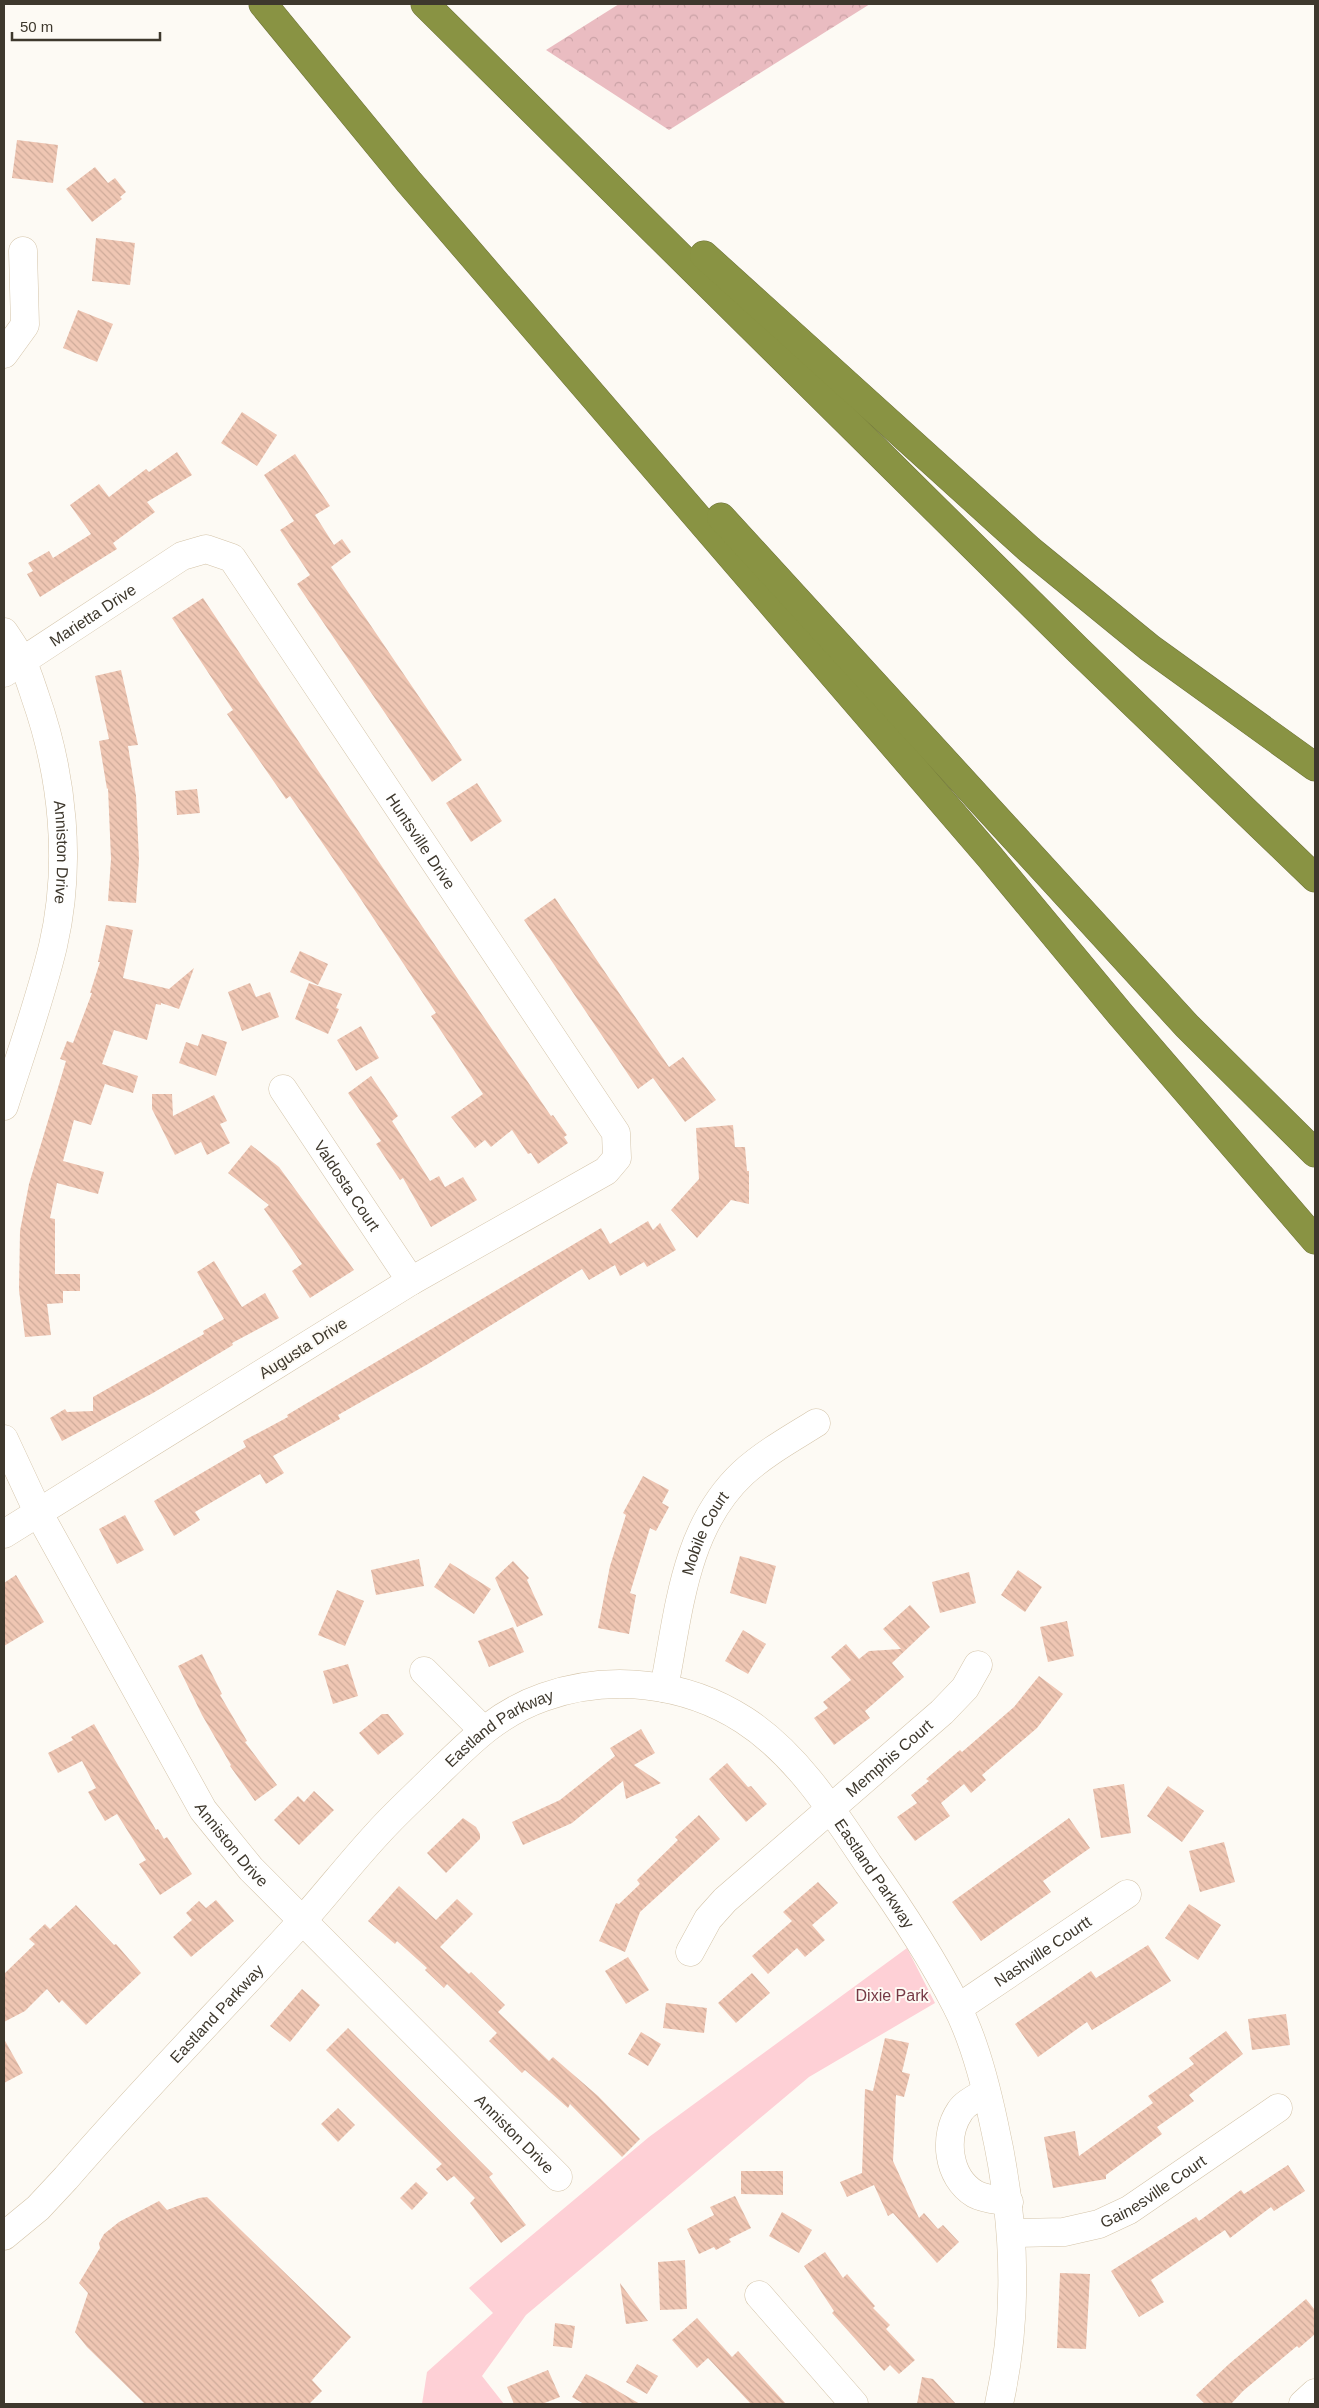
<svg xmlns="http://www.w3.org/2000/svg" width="1319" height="2408" font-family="Helvetica,sans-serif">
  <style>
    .forest { fill: url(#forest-crowns) }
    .park { fill: #fed0d6 }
    .building { fill: url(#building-back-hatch) }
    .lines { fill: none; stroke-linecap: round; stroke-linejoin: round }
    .minor-casing { stroke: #d4c4a9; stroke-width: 29 }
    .highway-casing { stroke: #6f733b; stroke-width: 29 }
    .minor { stroke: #fff; stroke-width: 28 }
    .highway { stroke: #899343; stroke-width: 28 }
    .labels { text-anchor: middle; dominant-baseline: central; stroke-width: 4; stroke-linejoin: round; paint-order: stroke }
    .street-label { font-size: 16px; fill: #3e382d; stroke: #fdfaf4 }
    .park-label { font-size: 16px; fill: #763a45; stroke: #fdfaf4 }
  </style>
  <defs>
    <pattern id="forest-crowns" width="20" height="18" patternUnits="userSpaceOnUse" patternTransform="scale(1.25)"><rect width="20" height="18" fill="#eabcc1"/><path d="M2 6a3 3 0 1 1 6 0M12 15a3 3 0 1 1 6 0" fill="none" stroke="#caa2a6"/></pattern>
    <pattern id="building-back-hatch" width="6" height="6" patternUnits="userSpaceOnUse" patternTransform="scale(1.25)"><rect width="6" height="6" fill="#efc6b3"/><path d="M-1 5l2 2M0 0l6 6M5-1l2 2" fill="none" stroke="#ceab9a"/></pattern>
  </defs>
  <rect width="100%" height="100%" fill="#fdfaf4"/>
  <path class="forest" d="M619 4H870L669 130 546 50Z"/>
  <path class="park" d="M907 1948 935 2003 809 2077 526 2315 482 2376 504 2404H422L427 2372 493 2313 469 2288 649 2137Z"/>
  <g class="building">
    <path d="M17 140 58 145 53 183 12 178Z"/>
    <path d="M95 167 108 183 115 178 126 192 120 197 122 199 92 222 66 189Z"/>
    <path d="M96 238 135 243 130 285 92 281Z"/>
    <path d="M78 310 113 324 97 362 63 348Z"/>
    <path d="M242 412 277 435 257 466 221 443Z"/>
    <path d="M177 452 192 475 147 502 155 512 113 543 117 549 40 597 27 574 33 571 28 563 49 551 53 558 91 534 70 505 99 484 109 497 146 469 149 472Z"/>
    <path d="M295 454 330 506 315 515 334 545 342 539 351 552 331 567 462 760 432 782 297 584 310 575 280 530 294 521 264 475Z"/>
    <path d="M203 598 409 907 551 1116 553 1115 567 1135 564 1137 568 1143 538 1164 531 1153 528 1154 512 1130 491 1147 485 1140 475 1148 451 1117 483 1094 431 1016 436 1013 356 892 290 796 286 799 227 714 233 710 172 618Z"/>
    <path d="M121 670 138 745 128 746 136 796 139 859 136 903 108 901 111 859 108 788 107 789 99 741 109 739 95 676Z"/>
    <path d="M477 783 502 821 471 842 446 803Z"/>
    <path d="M197 789 200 813 177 815 175 791Z"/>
    <path d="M555 898 669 1067 683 1057 716 1100 685 1122 653 1078 638 1089 524 920Z"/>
    <path d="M106 925 133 930 123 978 169 989 194 968 179 1009 161 1003V1005L156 1004 147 1040 114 1030 102 1064 138 1076 133 1093 105 1084 91 1125 74 1120 63 1161 104 1172 98 1194 57 1183 50 1218 55 1219V1274H80V1291H63V1303L47 1304 51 1335 25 1337 19 1290 20 1231 29 1184 66 1061 60 1059 67 1041 73 1043 92 993H90L100 962H98Z"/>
    <path d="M300 951 328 964 318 985 290 972Z"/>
    <path d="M250 983 256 997 270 992 279 1017 242 1031 228 992Z"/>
    <path d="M309 983 342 994 336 1008 339 1009 328 1034 295 1019Z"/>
    <path d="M361 1026 379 1058 356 1071 337 1040Z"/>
    <path d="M202 1034 227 1042 216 1076 179 1063 186 1042 198 1046Z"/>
    <path d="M371 1076 398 1116 392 1121 430 1181 439 1176 445 1187 463 1177 477 1200 431 1227 403 1178 400 1180 376 1144 381 1141 348 1093Z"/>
    <path d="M152 1094H172L173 1116 214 1095 227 1121 220 1124 230 1143 207 1155 201 1142 175 1155 152 1109Z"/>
    <path d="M733 1125 735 1147H745L747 1171H749V1204L731 1200 697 1238 671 1210 699 1179 696 1128Z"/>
    <path d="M251 1145 279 1167 354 1270 310 1298 292 1271 302 1264 264 1209 269 1205 228 1173Z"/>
    <path d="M648 1221 653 1230 660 1223 676 1250 647 1267 644 1262 620 1276 615 1265 589 1280 582 1269 428 1364 338 1415 340 1419 273 1456 284 1473 266 1484 260 1474 195 1512 200 1520 174 1536 154 1501 246 1447 243 1441 288 1417 287 1415 601 1228 610 1244Z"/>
    <path d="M214 1261 242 1307 265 1293 279 1318 232 1343 233 1345 153 1393 62 1441 50 1418 65 1409 67 1412 93 1411V1397L204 1334 203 1331 224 1319 197 1272Z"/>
    <path d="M643 1476 669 1490 662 1503 669 1507 656 1531 650 1528 630 1593 636 1595 629 1634 598 1628 610 1566 626 1515 623 1513Z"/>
    <path d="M125 1515 144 1550 117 1564 99 1529Z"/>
    <path d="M740 1556 776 1566 766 1604 730 1593Z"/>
    <path d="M419 1559 424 1586 376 1595 371 1570Z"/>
    <path d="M513 1561 529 1578 527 1580 543 1615 517 1627 495 1578Z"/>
    <path d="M450 1563 491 1589 474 1614 434 1587Z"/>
    <path d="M1018 1570 1042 1587 1025 1612 1001 1595Z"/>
    <path d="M969 1572 976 1603 940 1613 932 1582Z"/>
    <path d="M16 1575 44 1622 4 1646V1583Z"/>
    <path d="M337 1590 364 1601 345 1646 318 1635Z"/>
    <path d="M910 1605 930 1627 892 1663 904 1677 865 1711 870 1718 834 1745 814 1718 828 1708 823 1702 851 1680 831 1657 846 1644 859 1659 869 1651 901 1649 883 1629Z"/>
    <path d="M1067 1621 1074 1656 1048 1662 1040 1627Z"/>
    <path d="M513 1627 524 1652 489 1667 478 1641Z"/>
    <path d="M743 1630 766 1644 748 1674 725 1661Z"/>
    <path d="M202 1654 222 1694 220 1695 247 1741 245 1742 277 1785 255 1801 230 1766 231 1765 202 1715 178 1666Z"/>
    <path d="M348 1664 358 1696 333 1704 323 1671Z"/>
    <path d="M1039 1676 1063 1694 1037 1728 982 1775 986 1780 971 1793 964 1784 941 1803 950 1816 915 1841 897 1817 917 1803 911 1795 929 1781 926 1779 960 1750 962 1752 1014 1707Z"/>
    <path d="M382 1714H388L404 1734 378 1755 359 1733Z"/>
    <path d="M94 1724 156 1830 158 1829 164 1839 167 1837 192 1874 160 1895 139 1864 146 1860 117 1814 105 1821 88 1792 96 1788 82 1761 58 1773 48 1753 73 1740 71 1737Z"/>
    <path d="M641 1729 655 1753 634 1765 661 1783 626 1799 623 1781 572 1823 523 1845 512 1822 560 1800 615 1756 610 1748Z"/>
    <path d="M727 1763 748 1787 751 1786 767 1804 746 1822 709 1779Z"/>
    <path d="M1124 1784 1131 1833 1101 1838 1093 1789Z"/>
    <path d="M1168 1786 1204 1811 1182 1842 1147 1816Z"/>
    <path d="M314 1791 334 1810 299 1845 274 1820 298 1796 304 1802Z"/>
    <path d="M699 1815 720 1839 640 1912 625 1952 599 1941 616 1903 619 1904 640 1884 637 1880 678 1840 675 1837Z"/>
    <path d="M463 1818 476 1827 480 1834V1839L446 1873 427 1853Z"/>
    <path d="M1069 1818 1090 1848 1043 1881 1051 1892 981 1941 952 1902Z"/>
    <path d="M1224 1842 1235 1882 1200 1892 1189 1851Z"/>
    <path d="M818 1882 838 1903 812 1925 825 1940 805 1957 797 1948 768 1974 752 1956 792 1921 783 1912Z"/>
    <path d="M399 1886 436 1920 457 1899 473 1914 440 1947 469 1974 471 1972 505 2005 498 2012 549 2061 553 2057 598 2096 640 2139 622 2157 570 2104 568 2108 525 2070 522 2073 489 2041 497 2033 447 1984 444 1988 425 1970 427 1968 397 1941 395 1944 368 1921Z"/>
    <path d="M216 1900 234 1921 191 1957 173 1937 192 1920 186 1913 199 1901 206 1908Z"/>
    <path d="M1189 1904 1221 1925 1198 1960 1165 1938Z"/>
    <path d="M76 1905 114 1945 116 1944 141 1973 86 2025 62 2000 59 2003 47 1989 25 2011 4 2022V1974L35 1944 29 1939 45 1924 50 1929Z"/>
    <path d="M1148 1945 1171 1981 1092 2030 1087 2022 1038 2057 1015 2024 1091 1971 1096 1978Z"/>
    <path d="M628 1957 649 1990 626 2004 605 1971Z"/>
    <path d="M752 1973 770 1993 736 2023 718 2003Z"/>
    <path d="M302 1989 320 2005 290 2042 270 2026Z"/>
    <path d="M666 2003 707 2008 704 2033 663 2028Z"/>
    <path d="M1286 2014 1290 2045 1252 2050 1248 2019Z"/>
    <path d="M348 2028 493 2174 489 2177 526 2225 501 2243 470 2203 475 2198 454 2176 447 2181 436 2169 442 2164 326 2050Z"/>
    <path d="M1226 2031 1243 2054 1189 2095 1194 2101 1157 2127 1162 2134 1106 2175V2179L1053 2188 1044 2137 1075 2131 1079 2156 1153 2103 1148 2096 1194 2064 1189 2058Z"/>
    <path d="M641 2032 661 2044 648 2066 628 2054Z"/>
    <path d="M885 2038 909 2043 902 2072 910 2074 904 2097 896 2095 893 2161 919 2218 924 2213 938 2229 943 2225 959 2242 937 2263 893 2213 888 2216 874 2185 847 2197 840 2182 862 2173 865 2089 873 2091Z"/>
    <path d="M4 2039 23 2073 4 2083Z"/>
    <path d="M338 2108 355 2125 338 2142 321 2124Z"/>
    <path d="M1288 2165 1305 2191 1274 2211 1271 2207 1230 2238 1225 2230 1151 2280 1164 2302 1139 2317 1111 2271 1196 2217 1199 2221 1241 2190 1244 2194Z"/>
    <path d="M741 2171H783V2195L741 2194Z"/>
    <path d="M416 2182 428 2193 412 2210 400 2198Z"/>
    <path d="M735 2196 751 2228 729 2239 731 2242 716 2250 714 2247 699 2254 687 2229 714 2215 710 2207Z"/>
    <path d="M207 2197 351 2337 312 2380 322 2391 309 2404H145L87 2347 75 2332 88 2293 79 2283 100 2248 99 2243 104 2234 119 2222 159 2201 167 2210 199 2198Z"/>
    <path d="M782 2212 812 2230 799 2253 769 2236Z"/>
    <path d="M825 2252 843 2278 847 2274 875 2306 873 2308 890 2325 886 2329 915 2360 899 2374 890 2365 884 2371 832 2313 834 2311 804 2266Z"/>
    <path d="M685 2260 687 2309 660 2310 658 2262Z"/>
    <path d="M1060 2273 1090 2274 1086 2349 1057 2348Z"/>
    <path d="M620 2283 648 2321 626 2324Z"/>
    <path d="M1306 2299 1315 2310V2334L1299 2348 1297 2346 1243 2391 1231 2404H1205L1196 2395 1229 2364Z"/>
    <path d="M697 2318 732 2357 738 2351 786 2404H751L708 2358 697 2368 672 2340Z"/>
    <path d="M555 2323 575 2326 572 2348 553 2346Z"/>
    <path d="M637 2364 658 2376 647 2394 626 2382Z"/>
    <path d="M548 2370 560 2397 542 2404H514L507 2387Z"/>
    <path d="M586 2374 606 2384 640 2404H584L572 2397Z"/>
    <path d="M922 2377 933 2379 956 2404H917Z"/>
  </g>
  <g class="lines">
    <g class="minor-casing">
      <g id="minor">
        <path d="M4 354 25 325 23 251"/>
        <path id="s1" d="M4 632C10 641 17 651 22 661 27 671 31 684 35 696 63 775 72 864 53 946 40 1000 21 1053 4 1106"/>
        <path id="s2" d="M4 673 182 556 206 549 232 558 616 1133 617 1158 606 1171 411 1281 4 1534"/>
        <path id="s3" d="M283 1089 411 1281"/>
        <path id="s4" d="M4 1439 38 1512 203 1810 251 1869 558 2177"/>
        <path d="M424 1671 482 1729"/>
        <path id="s5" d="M664 1688C679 1612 684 1528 743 1473 765 1453 792 1438 816 1423"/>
        <path id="s6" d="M690 1952 708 1919 725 1900 942 1712 965 1688 978 1665"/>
        <path id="s7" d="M958 2008 1127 1894"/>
        <path d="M986 2092C978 2097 965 2103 960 2111 943 2136 947 2177 975 2194 984 2199 999 2200 1009 2202"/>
        <path id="s8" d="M1012 2233 1064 2232 1099 2224 1129 2210 1278 2108"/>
        <path id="s9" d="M4 2236 38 2208 66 2178C142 2090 224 2007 302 1921 328 1892 352 1861 378 1833 395 1814 414 1797 431 1780 467 1745 495 1714 544 1697 610 1674 685 1682 744 1720 797 1754 834 1813 868 1864 900 1909 931 1956 956 2005 974 2039 986 2086 994 2124 1015 2217 1020 2310 999 2404"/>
        <path d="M759 2295 854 2404"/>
        <path d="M1303 2404 1315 2393"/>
      </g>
    </g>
    <g class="highway-casing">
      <g id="highway">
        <path d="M263 4 409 182 989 856 1121 1015 1315 1240"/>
        <path d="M425 4 1077 649 1315 878"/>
        <path d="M704 255 1030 550 1150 648 1315 767"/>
        <path d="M721 517 1187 1026 1315 1153"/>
      </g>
    </g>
    <use href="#minor" class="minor"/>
    <use href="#highway" class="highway"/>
  </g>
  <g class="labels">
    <g class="street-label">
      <text stroke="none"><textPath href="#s2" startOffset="106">Marietta Drive</textPath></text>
      <text stroke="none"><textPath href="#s2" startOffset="606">Huntsville Drive</textPath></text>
      <text stroke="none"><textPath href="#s1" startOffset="231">Anniston Drive</textPath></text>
      <text stroke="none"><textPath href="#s3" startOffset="116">Valdosta Court</textPath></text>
      <text transform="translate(303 1348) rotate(-32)">Augusta Drive</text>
      <text stroke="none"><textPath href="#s5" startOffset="161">Mobile Court</textPath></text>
      <text stroke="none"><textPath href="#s9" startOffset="712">Eastland Parkway</textPath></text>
      <text stroke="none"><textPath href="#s6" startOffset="280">Memphis Court</textPath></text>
      <text stroke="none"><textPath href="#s4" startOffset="466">Anniston Drive</textPath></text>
      <text stroke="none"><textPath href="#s9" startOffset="1178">Eastland Parkway</textPath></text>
      <text stroke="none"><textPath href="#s7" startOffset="102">Nashville Courtt</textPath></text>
      <text stroke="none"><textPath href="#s9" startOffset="308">Eastland Parkway</textPath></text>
      <text stroke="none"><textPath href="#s4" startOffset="871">Anniston Drive</textPath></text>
      <text stroke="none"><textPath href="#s8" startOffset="151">Gainesville Court</textPath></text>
    </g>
    <g class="park-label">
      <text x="892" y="1995">Dixie Park</text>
    </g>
  </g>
  <rect width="1319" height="2408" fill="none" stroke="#3e382d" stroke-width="10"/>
  <path d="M12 32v8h148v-8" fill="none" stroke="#3e382d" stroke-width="2.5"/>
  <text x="20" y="32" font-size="15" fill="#3e382d" stroke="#fdfaf4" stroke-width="4" paint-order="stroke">50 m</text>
</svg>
